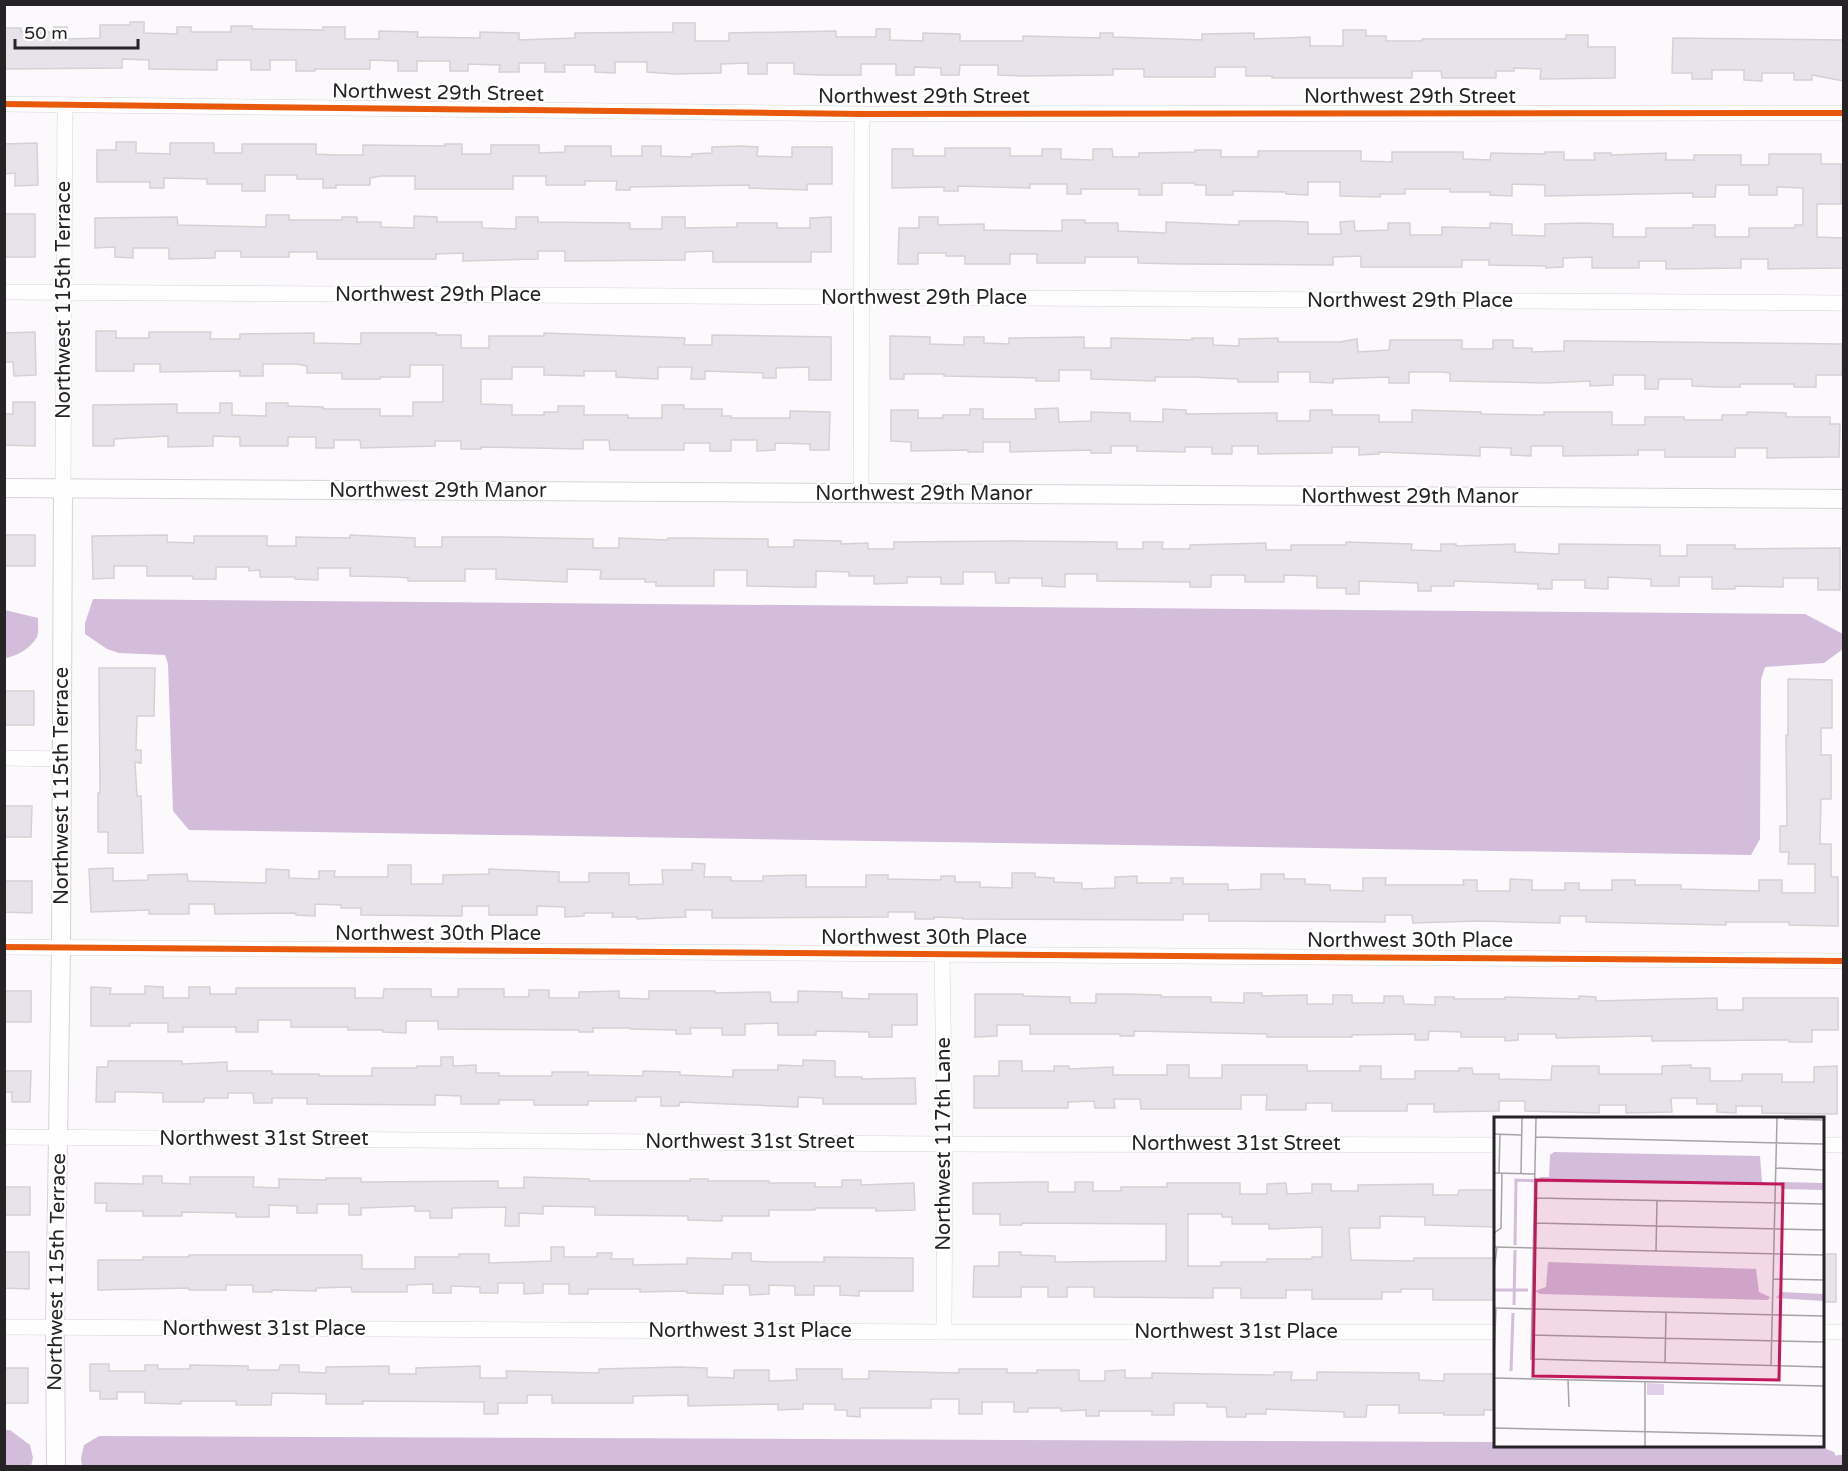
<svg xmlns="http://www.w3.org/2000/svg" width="1848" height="1471" font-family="'Varela Round',sans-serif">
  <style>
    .water { fill: #d3bddb }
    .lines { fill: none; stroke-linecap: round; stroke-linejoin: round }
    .canal { stroke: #d3bddb; stroke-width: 18 }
    .building { fill: #e8e2ea; stroke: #d4d1d5; stroke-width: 1.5; fill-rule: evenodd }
    .minor-casing { stroke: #d6d3d7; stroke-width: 16 }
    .tertiary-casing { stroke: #d6d3d7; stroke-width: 20 }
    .minor { stroke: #fffeff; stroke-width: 15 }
    .tertiary { stroke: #fffeff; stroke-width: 18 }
    .cycleway-casing { stroke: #fff; stroke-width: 10 }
    .cycleway { stroke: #e8590c; stroke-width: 6 }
    .labels { text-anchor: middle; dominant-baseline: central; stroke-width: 4.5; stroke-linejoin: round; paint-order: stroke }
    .street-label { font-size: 20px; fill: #262327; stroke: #fff }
    .inset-river { fill: none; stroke: #d3bddb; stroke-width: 3 }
    .inset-road { fill: none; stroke: #a6a3a7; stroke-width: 1.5 }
    .view { fill: #c2185b; fill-opacity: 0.15; stroke: #c2185b; stroke-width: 3 }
    .inset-edge { fill: none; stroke: #262327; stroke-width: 3 }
  </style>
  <rect width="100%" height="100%" fill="#fcf9fd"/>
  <g class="water">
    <path d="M93 599 1805 614 1843 634V649L1824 663 1765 667 1761 680 1760 839 1751 855 189 830 173 811 168 664 165 655 119 653 107 649 85 634V623Z"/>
    <path d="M5 610 38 618C38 624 39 632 37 637 31 648 16 657 5 658Z"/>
    <path d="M5 1430H10L30 1445 33 1458 31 1466H5Z"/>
    <path d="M99 1436 1495 1442 1496 1446H1819L1834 1452 1839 1464 1838 1466H82L81 1458 84 1445Z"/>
  </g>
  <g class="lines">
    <path class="canal" d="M1839 1464H1844"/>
  </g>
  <g class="building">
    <path d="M130 22H144V33L177 34V27H191V32H231V26H252V29L323 30V27H345V39H379V31L418 32 417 37 480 38V32L519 33V40L575 38V33L673 32V23H695V41H729V33L836 31V37H876V29H890V40L923 41V33L960 34V41H1023V36L1100 38V33H1113V37L1202 40V34L1254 33V39L1310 37V46H1343V30H1366V36H1386V41H1422V39H1566V35H1588V47H1615V78L1540 79 1541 69 1514 68V71H1496V78H1442L1441 71H1412V78H1272V76H1246V67H1215V77H1144V69H1113V75L1022 76 998 75V65H960L959 75H941V68L914 67V75H896V64H861V75H821L794 74V63H767V74H748V63L721 64V73L674 74 647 72V62H615V73L595 72V65H564L565 72H545V63H519V72H499L500 65 468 64V71H450V61H417V71H398V61L370 60V69H315V71H296V60H270V70H251V60H217V70L149 69V60L122 59V68L4 69V28H21V32H54V27H67V39L100 38V25H130Z"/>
    <path d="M1673 38 1844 40V81L1812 75V80H1794V73H1762V81L1744 80V70H1712V79H1692V73H1672Z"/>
    <path d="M116 142H136V153L170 154V143H214V153H242V144H316V154L336 155H363V145L445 146V144H462V154H491V145H539V153L565 152V146H611V156H642V146H661V156L692 157V154L712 153V147L742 146 758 147 757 156 792 157V147H832V184H807V190L749 188V185L630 187V190H616L617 181H585V185H546V176H513V189H415V176H381L370 178V185H336V188H323V179H297V175H265V191H242V184H207V179L164 178V188H150V182H97V150H116Z"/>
    <path d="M37 143 38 185 15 186V173L4 174V144Z"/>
    <path d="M945 148H1010V156H1042V149H1061V159L1093 160V149H1112L1113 157H1139V153L1195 152V150H1221V157H1258V151H1361V161L1392 162V152H1463V159L1490 160 1491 153 1545 154V152H1564V160H1595L1594 153H1611V155L1666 153V160H1694V155H1741V165H1769V154H1821V164H1841V204H1817V237L1843 238V268L1768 269V259H1741V268L1666 269V261H1639V268H1592V257L1563 258V267L1546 268V266L1489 265V260H1462V267H1361V256L1333 257V265L1180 264 1138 263V257H1085V263H1037V254H1010V264H965V256H946V253H918V264H898L899 228H919V217H938V225L984 224V230L1062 231V220H1085V223H1118V231L1166 233V222L1239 225V221H1279L1308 222V234H1341L1340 222 1354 221 1355 231 1388 230V223H1410V235H1442V227L1490 228V223L1512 224V235L1545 236V224L1583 223 1613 224V237H1646V228H1693V225H1715V237H1749V228H1795V225H1803V188L1777 187V195H1749V185H1716L1715 197H1693V193L1545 196V185L1512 184V196L1490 195V192H1450V189H1405V194H1380V197L1340 196V182H1308V195L1286 194V192L1233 191V195H1206V185H1195V183H1162V195H1139V189H1081V194H1067V184H1030V188L958 186V191H944V187L892 188V149H913V156H945Z"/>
    <rect x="4" y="214" width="31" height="43"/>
    <path d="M266 215H289V220H342V217H357V222H381V227L414 228V216L437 217V222H482V228L516 229V217H538V222L630 223V229H662V217H685V228L737 227V223H777V228H810V218L831 217V252H811V262H713V251L685 252V260L565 261V251H538V259L463 261V253L436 254V259H317V252H289V257H241V251H215V258L169 259V248H133V258L115 257V247L95 248V218L177 217 178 225 266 227Z"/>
    <path d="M96 331H116V338H149V332H211L210 339H240V334L314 333V343L361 344V333H436V335H461V348H489V336H544V333L685 338 684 345H712V335L831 337V380H809V367L776 368V378H763V373L705 371V379H691L692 367H658V379L616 377V371H584V376L544 375V367H512V379H481V404L512 405V415H544V412H558V406H584V415H628V418H662V405H684V409H722V416H731V418H790V411L830 412 829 450H810V444L775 443V450L757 451V440H731V451H710V443H684V450H610L609 440H583V449L481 447V449H461V441H435V446L361 448 360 440H334V448H316V437H288V446H240V437L213 436V446L168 447V436L114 439V446H93V405L177 404V413H220V403H232V415L266 416V403H288V406L323 407V409H380V416H413V402H443V365H410V377H380V379H342V373H307V366L296 364H263V376H240V371L160 372V364H134V371H96Z"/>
    <path d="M35 332 36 375 14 376 13 362H4V333Z"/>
    <path d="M890 336 930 337V344L964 345V337H984V343L1009 344V338L1084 337V348H1111V338L1192 340V338H1213V345L1239 346V339L1278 338V342H1340L1357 339 1358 352 1389 350 1390 340H1462V349H1493V340H1513V348H1532V352L1564 351V341H1582L1842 344V375H1816V387H1794V384H1740V387H1717L1692 386V379H1659L1658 389H1645V375H1613V385L1590 386V381L1545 383 1450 381V373L1442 372H1409V383H1389V377L1333 379V383L1310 382V372H1278V382H1238V379L1192 377H1155V381L1091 379V370H1059V381H1036V378L944 376V374H904V379H890Z"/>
    <path d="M13 402H35V446L4 445V414H13Z"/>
    <path d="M1058 408 1059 422 1091 421V412L1130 413V421L1163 422V409L1186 410V414L1277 413V421H1310V410H1332V415H1379V422H1412V410L1481 412V414L1544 415V412H1612V425H1645V417H1684V420H1722V415H1747V412L1786 413V417H1830V424H1840L1839 457 1767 458V448H1735V457H1665V450H1638V455L1563 456V446H1531V456L1511 455V448L1480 447V456L1379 452V454L1359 455V447H1332V453L1258 454V446H1232V454H1212V447H1185V452L1137 451V446H1111V453H1091V450L1010 452V442H983V452H968V450L911 451V442L891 441V410H918V418H943V415H970V409H983V419H1036L1035 409Z"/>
    <rect x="4" y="535" width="31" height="31"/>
    <path d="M167 535V542L194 543V536H267V546H296V537L350 538V535L415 538V547H442V537H501L593 539V548H619V538L667 540 668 538H684L768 539V547H794V540L841 541V544L868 543V549H894V542L1014 541 1117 542V549H1143V542H1163L1162 549H1190V545L1266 543V550H1291V545H1346V542L1412 544 1411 550 1441 551V544H1456V546L1515 544V552L1559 554V544L1660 545V556H1687V545H1735V549L1840 548V590H1818V578H1783V587L1735 586V589H1712V577H1679V586H1651V579L1608 577V589L1585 588V580H1552V589H1538V584L1454 581V586H1431V591H1418V583L1359 581V594H1346V588H1317V576L1284 575V582H1245V575H1211V587H1190V582L1097 581V574H1065V587L1042 586V578H1009V583H996L995 572H963V584H941V577H907V583L874 584V576H849V572L816 571V587H793L747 586V570H714V586H656V582H645V579H600L601 570 567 569V582L496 579V569H465V581H408V578L397 577 350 576V568H318V580L295 579V577H260V570L249 571V567H216V579H193V576H147V566H114V578L93 579 92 536Z"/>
    <path d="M99 668H155L154 716H137L136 750H141V763L135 762 137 796H141L143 853H108V832H98V793H100Z"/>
    <path d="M1788 679 1832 680V728H1821V755H1831V799H1821L1820 844H1831V877H1838V926L1789 925V922H1726V925L1586 922V916H1560V923L1477 921 1413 923 1412 915H1385V922L1209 921V914H1183V920L963 919V918L934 917V919H915V912H888V917L712 918V910H685L686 917 637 919V917H612L613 913H584V916L565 917V907L537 906V915H489V906H462V916L361 915V908H341V905L315 904V916L296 915V913L215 914 214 904H189V914H149V910L91 912 89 869 113 868V881L148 880V875L187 874 188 881 266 883V869L289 870V878L319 879V871H335L334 877H388V865H411V884H443V875L489 874V869L559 872V882H589V873H629V885L663 884 662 870H692V863L705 864 704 877H731V881H763V876L806 875V887H866V875H888V879L941 880V876H955V882H980V887L1012 888V873H1035V877L1054 878V882L1082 883V889L1115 888V877L1137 876V883H1171V878H1183V884H1228V890L1261 889V874H1284V879H1305V884L1330 885V890L1363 891V878H1386L1385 885H1464L1463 880H1477V891H1510V879L1532 880V890H1565V883H1579V890H1612V880H1635V885H1681V889L1759 891V880H1782V893H1815V864H1788L1789 852H1780V826H1787L1786 735H1788Z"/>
    <rect x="4" y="691" width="30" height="34"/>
    <path d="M4 806H32L31 837H4Z"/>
    <path d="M4 881H32V913L4 912Z"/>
    <path d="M145 986 163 987V998H189V987H210V994H236V988H355V998H383L384 989H431V997H458V989H504V997H529V990H549V998H579V992L619 991V998L649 999V991H715V993L770 992 771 1002H798V991L842 992V998L869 999V994H917V1025H892V1037H869V1032L816 1031V1035H778V1023L745 1024V1035H722V1028H690L691 1034H676V1030L630 1029V1028H593V1032H579V1030L438 1029V1021H406V1033L383 1032V1030H348V1027H291V1020H258V1032H236V1027H183V1032H168V1023H130V1026H91V987L111 988 110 994H145Z"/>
    <rect x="4" y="991" width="27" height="31"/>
    <path d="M1244 993H1262V996L1307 995V1004H1333V995H1352V1003H1384V996H1403L1404 1004 1435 1005V997H1454V999H1505V997L1579 999V996L1596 997V1001L1717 998V1010H1743V998H1838V1030H1812V1042H1789V1040L1652 1041V1036L1556 1038V1034H1518V1040L1505 1041V1037H1461V1032L1429 1031 1428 1040H1415V1034L1352 1035V1037H1267V1034L1134 1031V1036H1120V1034H1030V1025H997V1036L975 1037V994H1023V996L1070 997V1003H1096V994H1127L1161 995V997H1211V1002L1244 1003Z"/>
    <path d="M441 1057H453V1066L476 1065V1073H499V1076H552V1072H588V1075L643 1076V1071L680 1072V1075L733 1077V1070H778V1065L803 1066V1060L835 1061V1077H862V1079L915 1078 916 1104H823V1098L798 1097V1107L680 1102 679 1106H661V1097H636V1101H588V1105H534V1100H499V1104H461V1096L435 1095V1105L307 1104V1098H272V1103H254L253 1093H228V1098H204V1102H163V1093L134 1092H115V1102H96L97 1067H108V1061H182V1064L227 1062V1071H272V1074H319V1076H372V1068H417V1066H441Z"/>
    <path d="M999 1061H1022V1071H1054V1066H1069V1069L1113 1067V1075H1167V1065H1189V1078H1222V1065H1307V1071H1360V1066H1381V1079H1415V1071H1459V1068H1472L1473 1074H1499V1079L1551 1080 1552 1066H1599V1074H1662V1066L1691 1065V1068H1710V1081H1742V1074H1782V1082H1814V1067L1837 1066V1114L1762 1113V1106H1736V1113L1717 1112V1104H1697V1098H1671L1672 1112 1626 1113V1105H1599V1113L1525 1111V1101H1499V1111L1434 1112V1104H1407V1111H1332V1103H1306V1110H1266L1267 1095H1241V1109H1141L1140 1099H1114L1115 1108H1095L1094 1101 1068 1102V1108H974V1076H999Z"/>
    <path d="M4 1071H31L30 1102H12V1092H4Z"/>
    <path d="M143 1176H162V1183L190 1184V1177H254L253 1187 279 1188V1179L326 1180V1178H361V1182L498 1181V1188H524V1177L589 1179V1181H690V1179H708V1181H769V1183H815V1187H842V1180H861V1185L914 1183 915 1210 876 1211V1208H815V1210H769V1216H722V1221L688 1220V1216L595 1215V1207L543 1206V1214L519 1213V1226H505L506 1207 452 1208V1218H430V1211H415V1206L361 1208V1215H349V1204H317V1213H297V1206L269 1205V1217H236V1213L182 1212V1216H143V1211H106L107 1203H95V1183L143 1184Z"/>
    <path d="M1030 1182H1048V1192H1075V1182H1093V1191H1121V1187H1167V1183H1240V1194H1267V1184L1286 1183 1287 1194 1312 1193V1184H1331V1191H1358V1185L1433 1184V1195H1458L1459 1190H1496V1227L1425 1225V1217L1380 1216V1228H1349L1351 1260 1414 1261V1258H1496V1300H1433V1289H1401V1292H1382V1299H1312V1290H1286V1298H1241V1288H1213V1298L1094 1297V1287H1067V1297H1048V1287H1021V1297H973L974 1266H999V1252H1021V1255L1055 1256V1262L1166 1261V1224L1022 1223V1225H1000V1214H973V1183ZM1188 1214H1222V1217H1232V1224H1269V1229L1322 1227V1257H1312V1259H1267V1262H1221V1266H1188Z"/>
    <rect x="4" y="1187" width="26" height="28"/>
    <path d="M551 1247H564V1257H597V1253H612L611 1259H633V1265L687 1264V1258L732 1259V1253H751V1261L769 1262H824V1257L913 1258V1291H859V1296L840 1295V1286H814V1295H795V1286L769 1285V1294L750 1295 749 1285H723V1294L687 1293V1291L640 1292V1289H588V1294H569V1284H543V1293L524 1294V1283H498V1293H480V1287L451 1286V1293H433V1284L407 1285V1292H352L351 1287 316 1288V1291L272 1290V1292H253V1285H226V1290H189V1288L98 1290V1260H143V1257H189V1255H362V1269H415V1257H459V1254H489V1263L551 1261Z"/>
    <path d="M4 1252H29V1289L4 1288Z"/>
    <rect x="1822" y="1254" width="14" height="48"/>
    <path d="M90 1364H109V1371H145V1365H158V1369H190V1365L248 1366V1370H279L280 1365H299V1372L326 1373V1367L389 1366V1374H416V1368L480 1366V1378H507L506 1371 599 1373V1369L680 1367 707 1368V1377L734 1378V1370H769V1381L797 1380 796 1369H842V1379H869V1371L959 1373V1369H1007V1373H1037V1370H1079V1381H1105V1371L1125 1370V1378H1152V1373L1274 1375V1372H1292L1291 1380H1317V1372L1419 1373V1380L1444 1381V1374H1496V1410H1484V1415H1444V1413H1399V1405H1367L1366 1417H1344V1412L1266 1409V1414H1246V1417H1227L1226 1407H1207V1403H1174V1415H1152V1411H1099V1416H1086V1410L1061 1411V1408H1028V1412H1014V1402H982V1414H959V1399H931V1408H860V1417L847 1416V1410H835V1404H803V1409L778 1410V1404L688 1406V1395L633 1396V1403H552V1395H527V1403H498V1414H484V1402L363 1401V1404H326V1394L272 1393 271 1405H236V1401H181V1404L145 1403V1392H117V1399H100V1391H90Z"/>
    <rect x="4" y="1368" width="24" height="35"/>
  </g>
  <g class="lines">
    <g class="minor-casing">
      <g id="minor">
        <path d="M4 104 862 114 1844 113"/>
        <path d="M4 292 1844 303"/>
        <path d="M63 488 65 105"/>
        <path d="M861 494 862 114"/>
        <path d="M4 758 62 759"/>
        <path d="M4 947 1844 961"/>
        <path d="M942 955 945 1144 944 1332"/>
        <path d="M4 1137 945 1144 1496 1145"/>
        <path d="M1822 1145H1844"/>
        <path d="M4 1327 944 1332H1496"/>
        <path d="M1822 1332H1844"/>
      </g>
    </g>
    <g class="tertiary-casing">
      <g id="tertiary">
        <path d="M4 488 1844 499"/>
        <path d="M56 1466 55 1328 61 948 63 488"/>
      </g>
    </g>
    <use href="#minor" class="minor"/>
    <use href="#tertiary" class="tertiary"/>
    <g class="cycleway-casing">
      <g id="cycleway">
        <path d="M4 104 862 114 1844 113"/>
        <path d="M4 947 1844 961"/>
      </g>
    </g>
    <use href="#cycleway" class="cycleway"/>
  </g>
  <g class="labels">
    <g class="street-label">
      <text transform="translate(438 93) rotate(1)">Northwest 29th Street</text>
      <text x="924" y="97">Northwest 29th Street</text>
      <text x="1410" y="97">Northwest 29th Street</text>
      <text x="438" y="295">Northwest 29th Place</text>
      <text x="924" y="298">Northwest 29th Place</text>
      <text transform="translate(64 300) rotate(-90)">Northwest 115th Terrace</text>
      <text x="1410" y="301">Northwest 29th Place</text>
      <text x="438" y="491">Northwest 29th Manor</text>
      <text x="924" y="494">Northwest 29th Manor</text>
      <text x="1410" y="497">Northwest 29th Manor</text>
      <text transform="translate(62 786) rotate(-90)">Northwest 115th Terrace</text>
      <text x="438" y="934">Northwest 30th Place</text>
      <text x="924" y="938">Northwest 30th Place</text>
      <text x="1410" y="941">Northwest 30th Place</text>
      <text x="264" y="1139">Northwest 31st Street</text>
      <text x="750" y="1142">Northwest 31st Street</text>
      <text transform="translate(944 1144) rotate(-90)">Northwest 117th Lane</text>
      <text x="1236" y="1144">Northwest 31st Street</text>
      <text transform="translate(57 1272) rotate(-89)">Northwest 115th Terrace</text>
      <text x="264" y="1329">Northwest 31st Place</text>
      <text x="750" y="1331">Northwest 31st Place</text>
      <text x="1236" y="1332">Northwest 31st Place</text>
    </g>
  </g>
  <g transform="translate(1494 1117)">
    <rect width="330" height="330" fill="#fcf9fd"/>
    <path d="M153 266 170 267V278H153Z" fill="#e0cfe8"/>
    <path d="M60 35 266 39 268 65 278 68 44 65 46 60H55L56 38ZM286 65 330 66V73L287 72ZM54 145 262 152 265 175 276 180 274 183 46 177 41 174 52 170ZM287 175 330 177V184L282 181Z" fill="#d3bddb"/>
    <path class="inset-river" d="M21 128 22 63 44 64M0 173H34M20 188 21 133M17 254 19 196"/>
    <path class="inset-road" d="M42 1 37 242 330 250M290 2 330 3M0 17 27 18M42 20 330 27M282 51 330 53M0 56 41 57M5 56 6 17M27 56 28 1M41 81 330 87M40 106 330 113M0 116 7 111 8 56M0 130 330 138M162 134 163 83M0 154 3 130M279 162 330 163M0 191 330 199M37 218 330 225M0 240 2 191M171 246 172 195M277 249 283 1M0 261 330 269M74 263 75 290M151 265V329M0 311 330 319"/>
    <path class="view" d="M42 63 289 67 285 263 39 259Z"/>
    <rect width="330" height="330" class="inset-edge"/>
  </g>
  <rect width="1848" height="1471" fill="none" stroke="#262327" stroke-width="12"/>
  <path d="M15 39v9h123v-9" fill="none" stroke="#262327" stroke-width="3"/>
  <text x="24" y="39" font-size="18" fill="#262327" stroke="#ffffff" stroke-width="4.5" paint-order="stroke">50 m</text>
</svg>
